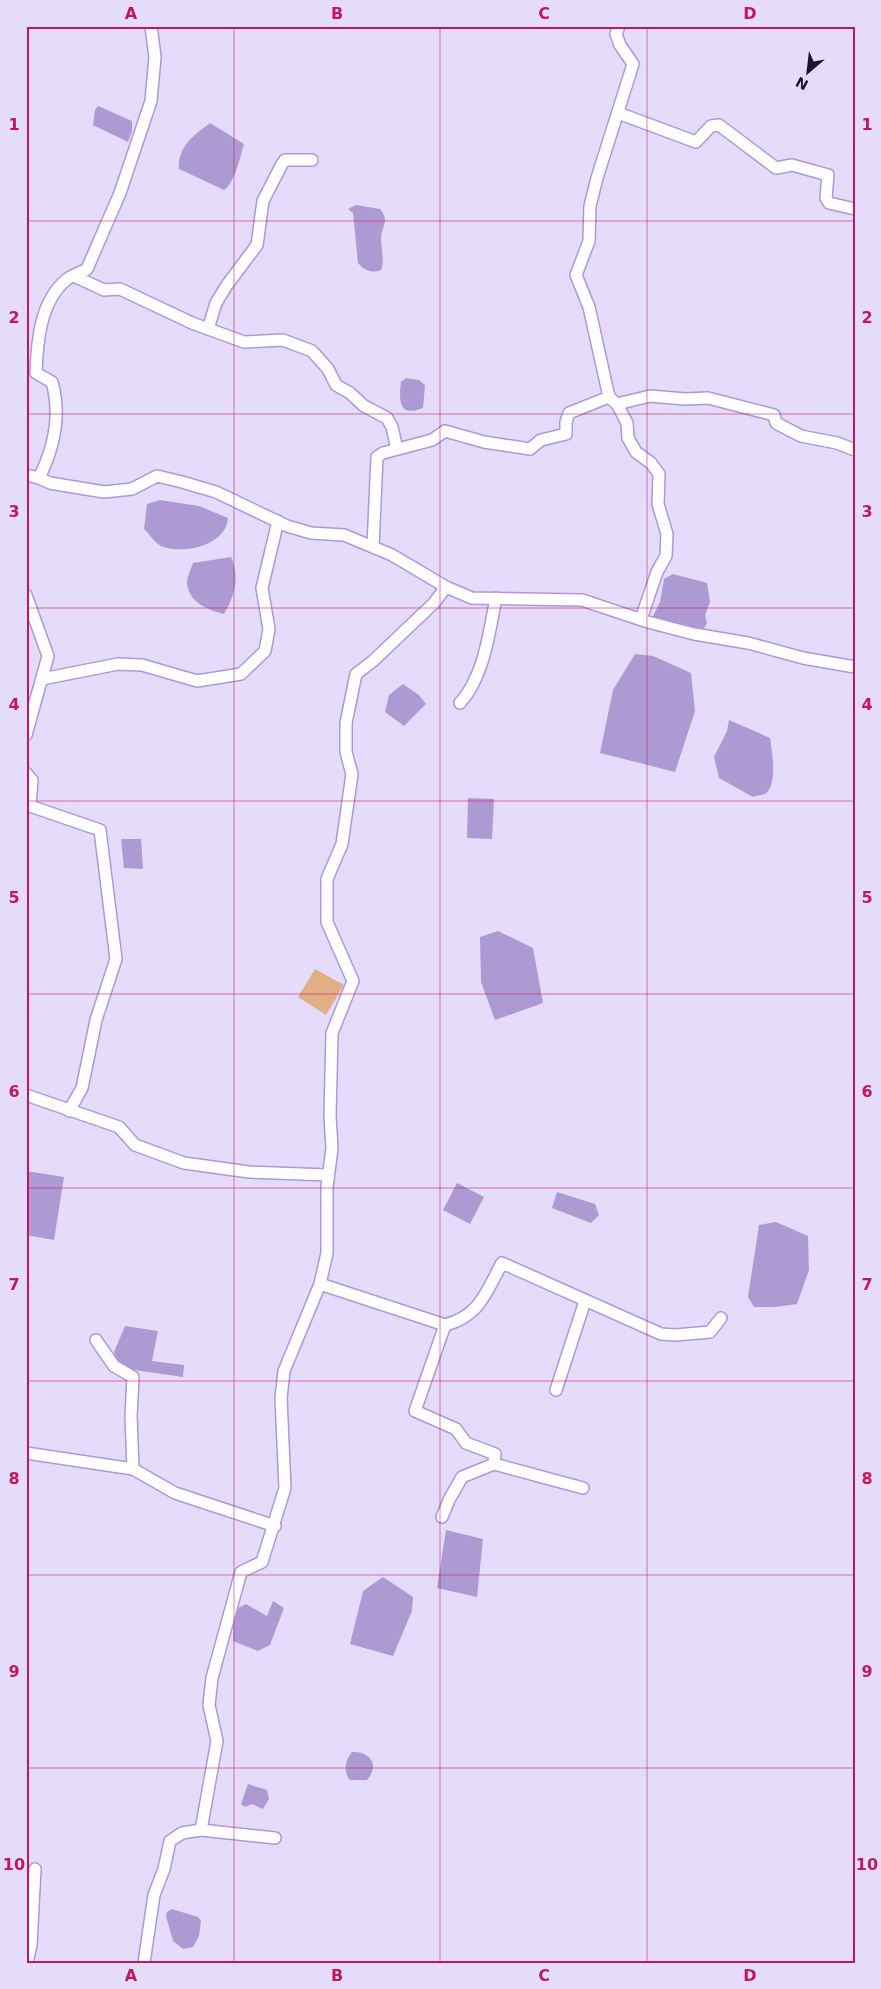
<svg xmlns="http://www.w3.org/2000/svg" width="881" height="1989" font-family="'DejaVu Sans',sans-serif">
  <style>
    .green { fill: #e2ae85 }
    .water { fill: #ad9ad3 }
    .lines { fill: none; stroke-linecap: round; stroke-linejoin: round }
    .minor-casing { stroke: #af96df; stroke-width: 14 }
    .minor { stroke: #fff; stroke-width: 11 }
    .grid { fill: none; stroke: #c2185b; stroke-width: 1; stroke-opacity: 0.55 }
    .neatline { fill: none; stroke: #c2185b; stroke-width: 2 }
    .grid-label { font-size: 16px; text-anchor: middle; font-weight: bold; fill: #c2185b }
  </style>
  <rect width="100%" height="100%" fill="#e5dbfa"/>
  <path class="green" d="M315 969 344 985 326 1015 298 997Z"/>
  <g class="water">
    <path d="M98 106 132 121V131L128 142 93 125 95 110Z"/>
    <path d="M210 123 244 144C240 157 235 183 224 190L179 169C178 146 193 136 210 123Z"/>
    <path d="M356 205 380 209C390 221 382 225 381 238 381 250 385 259 381 270 372 274 364 270 358 263L353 213 348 209Z"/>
    <path d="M406 378 419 380 425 385 423 408C398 418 399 400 401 382Z"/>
    <path d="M160 500 199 506 228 518C226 546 183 555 161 546 155 543 149 534 144 529L147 504Z"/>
    <path d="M231 557C240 576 235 596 224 614 208 610 189 603 187 583 187 577 191 569 193 563Z"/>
    <path d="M673 574 707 583 710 602 705 615 707 623 703 630 651 620 660 602 664 579Z"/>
    <path d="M635 654 653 656 691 673 695 711 675 772 600 753 613 690Z"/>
    <path d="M403 684 419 695 426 704 404 726 385 712 389 695Z"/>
    <path d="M729 720 770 738C772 750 778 786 765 794 762 795 756 796 753 797L719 778 714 757 727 731Z"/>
    <path d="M468 798 494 799 492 839 467 838Z"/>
    <path d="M121 839H141L143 869 124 868Z"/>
    <path d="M498 931 533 948 543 1003 495 1020 481 982 480 937Z"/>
    <path d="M26 1171 64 1177 54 1240 26 1235Z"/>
    <path d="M457 1183 484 1197 470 1224 443 1210Z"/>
    <path d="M557 1192 595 1204 599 1215 591 1223 552 1208Z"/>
    <path d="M776 1222 808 1236 809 1270 797 1304 775 1307H754L748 1297 759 1225Z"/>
    <path d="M125 1326 158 1331 152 1361 184 1365 183 1377 121 1368 114 1352Z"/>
    <path d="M446 1530 483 1539 477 1597 437 1588Z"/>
    <path d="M383 1577 413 1597 412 1611 393 1656 350 1644 363 1591Z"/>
    <path d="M273 1601 284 1608 270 1645 258 1651 233 1641 234 1610 246 1604 267 1616Z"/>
    <path d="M352 1752C370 1751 380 1765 367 1780H350C343 1772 345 1760 352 1752Z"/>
    <path d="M248 1784 267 1790 269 1799 263 1809 252 1804 245 1807 241 1804Z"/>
    <path d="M172 1909 198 1917 201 1921 199 1936 193 1947 183 1949 173 1941 166 1916 167 1912Z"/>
  </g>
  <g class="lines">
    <g class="minor-casing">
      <g id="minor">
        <path d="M619 26 616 34 620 45 633 64 597 178 590 206 589 241 576 275 589 307 609 397 617 404 627 423 628 438 636 452 651 463 659 474 658 504 667 534 666 556 657 572 641 619"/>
        <path d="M618 113 696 142 711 126 719 125 776 168 792 165 828 175 826 198 829 203 855 209"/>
        <path d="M74 276 104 290 120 289 192 323 244 342 283 340 312 351 328 369 336 385 350 393 364 406 387 418 392 427 397 449"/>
        <path d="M208 329 216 303 227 285 257 245 263 201 282 164 285 160H312"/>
        <path d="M617 404 650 396 685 399 708 398 774 415 776 423 801 436 837 443 855 450"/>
        <path d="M26 475 39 478 50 483 104 492 132 489 157 476 182 482 216 492 287 526 311 533 344 535 392 555 446 587 472 598 582 600 648 622 694 634 748 643 803 658 855 667"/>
        <path d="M39 478C54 448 61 414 52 382L36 373C37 342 40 302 66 280 72 275 80 273 87 269L120 193 151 101 155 57 151 26"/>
        <path d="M373 547 377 457 383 453 432 440 445 431 484 442 530 449 541 440 566 434V422L569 413 609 397"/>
        <path d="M26 595 48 656 26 735"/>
        <path d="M42 679 118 664 142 665 197 681 241 674 265 651 269 629 262 588 278 521"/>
        <path d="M460 703C484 677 489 633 496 598"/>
        <path d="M26 773 32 780 30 806 100 830 116 959 96 1020 82 1088 69 1111"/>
        <path d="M26 1095 119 1127 135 1145 184 1163 249 1172 328 1175"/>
        <path d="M320 1284 445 1325C480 1316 486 1292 502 1263L661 1334 675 1335 710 1332 721 1318"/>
        <path d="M96 1340 114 1366 133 1377 131 1416 133 1469"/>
        <path d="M556 1390 585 1301"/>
        <path d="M26 1453 133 1469 175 1493 275 1526"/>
        <path d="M494 1464 583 1488"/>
        <path d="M442 1517 449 1500 462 1477 494 1464 495 1454 466 1443 456 1429 415 1411 445 1325"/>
        <path d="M201 1830 275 1838"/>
        <path d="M27 1963 31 1945 35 1869"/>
        <path d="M144 1963 154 1895 164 1869 170 1841 182 1833 201 1830 217 1741 209 1705 212 1678 241 1572 262 1562 285 1488 281 1398 284 1371 320 1284 327 1253V1187L332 1148 330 1116 332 1033 353 981 327 922V879L342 844 352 774 346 752V723L356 674 373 661 434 603 446 587"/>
      </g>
    </g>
    <use href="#minor" class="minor"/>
  </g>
  <path class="grid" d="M234 26V1963M440 26V1963M647 26V1963M26 221H855M26 414H855M26 608H855M26 801H855M26 994H855M26 1188H855M26 1381H855M26 1575H855M26 1768H855"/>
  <rect width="881" height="1989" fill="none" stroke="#e5dbfa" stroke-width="55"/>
  <g transform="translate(808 72) rotate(208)" stroke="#e5dbfa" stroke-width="4" paint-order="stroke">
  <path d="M0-4L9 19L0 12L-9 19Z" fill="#1e132f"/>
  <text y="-8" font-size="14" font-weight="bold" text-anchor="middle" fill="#1e132f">N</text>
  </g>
  <rect x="28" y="28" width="826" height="1934" class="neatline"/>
  <g class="grid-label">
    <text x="131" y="19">A</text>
    <text x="337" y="19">B</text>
    <text x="544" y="19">C</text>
    <text x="750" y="19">D</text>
    <text x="14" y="130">1</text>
    <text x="867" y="130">1</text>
    <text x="14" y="323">2</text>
    <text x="867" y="323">2</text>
    <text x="14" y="517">3</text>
    <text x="867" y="517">3</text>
    <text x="14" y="710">4</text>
    <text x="867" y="710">4</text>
    <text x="14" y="903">5</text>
    <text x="867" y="903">5</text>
    <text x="14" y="1097">6</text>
    <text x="867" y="1097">6</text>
    <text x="14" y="1290">7</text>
    <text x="867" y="1290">7</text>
    <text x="14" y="1484">8</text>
    <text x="867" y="1484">8</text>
    <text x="14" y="1677">9</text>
    <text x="867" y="1677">9</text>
    <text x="14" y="1870">10</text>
    <text x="867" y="1870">10</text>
    <text x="131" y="1981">A</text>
    <text x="337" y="1981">B</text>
    <text x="544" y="1981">C</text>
    <text x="750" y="1981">D</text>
  </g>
</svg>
